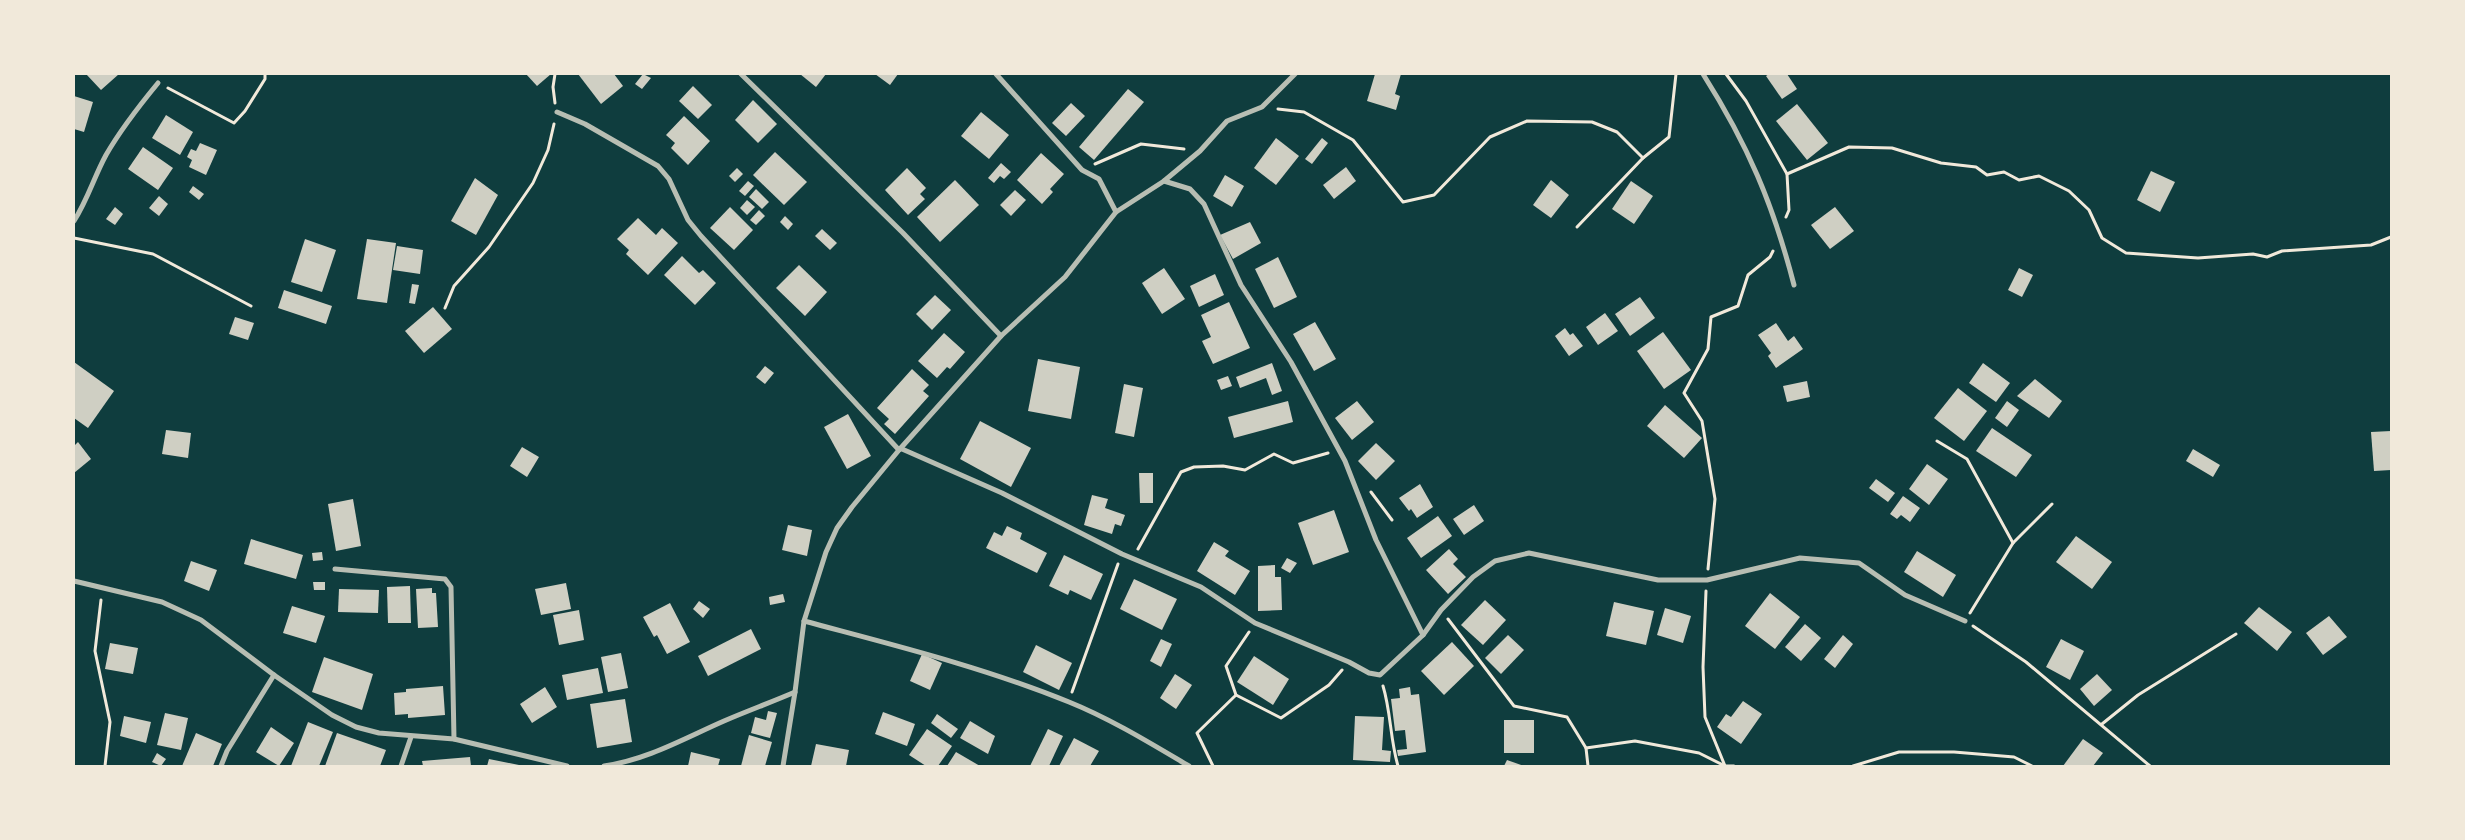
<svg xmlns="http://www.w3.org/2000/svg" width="2465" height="840" font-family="'Alegreya Sans',sans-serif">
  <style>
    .building { fill: #cfcfc3 }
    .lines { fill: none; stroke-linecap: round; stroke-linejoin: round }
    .path { stroke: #f1e9da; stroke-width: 3 }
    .minor { stroke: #b8beb3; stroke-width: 5 }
  </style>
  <rect width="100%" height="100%" fill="#0f3d3e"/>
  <g class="building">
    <path d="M86 74H119L101 90Z"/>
    <path d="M526 74H551L537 86Z"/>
    <path d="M578 74H614L623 86 601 104Z"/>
    <path d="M643 74 651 78 642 89 635 84Z"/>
    <path d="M800 74H826L816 87Z"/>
    <path d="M875 74H898L890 85Z"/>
    <path d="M1375 74H1401L1395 94 1400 96 1396 110 1367 101Z"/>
    <path d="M1769 74H1787L1797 89 1782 99 1766 76Z"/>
    <path d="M693 86 712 105 698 119 679 101Z"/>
    <path d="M1128 89 1144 102 1094 160 1079 147Z"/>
    <path d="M74 96 93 102 84 132 74 129Z"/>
    <path d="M753 100 777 124 758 143 735 120Z"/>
    <path d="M1071 103 1085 116 1066 136 1052 123Z"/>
    <path d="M1797 104 1828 143 1807 160 1776 121Z"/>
    <path d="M981 112 1009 135 989 159 961 136Z"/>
    <path d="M166 115 193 132 180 155 152 138Z"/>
    <path d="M684 116 710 141 688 165 671 148 675 143 666 135Z"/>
    <path d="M1276 138 1299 156 1276 185 1254 168Z"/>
    <path d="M1322 138 1328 143 1312 164 1305 159Z"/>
    <path d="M200 143 217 150 206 175 189 167 192 160 187 157 191 149 196 151Z"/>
    <path d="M143 147 173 168 158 190 128 169Z"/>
    <path d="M775 152 807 182 784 205 753 175Z"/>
    <path d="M1041 153 1064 174 1050 189 1053 192 1042 204 1017 180Z"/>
    <path d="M1001 163 1011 172 1004 179 1000 176 994 183 988 178Z"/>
    <path d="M1346 167 1356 181 1334 199 1323 185Z"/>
    <path d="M737 168 743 174 735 182 729 176Z"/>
    <path d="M907 168 926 188 920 194 925 199 908 215 885 190Z"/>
    <path d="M2151 171 2175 182 2160 212 2137 200Z"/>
    <path d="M1225 175 1244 186 1232 207 1213 196Z"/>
    <path d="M475 178 498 195 476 235 451 221Z"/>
    <path d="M955 180 979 205 940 242 917 217Z"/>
    <path d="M1551 180 1569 195 1551 218 1533 205Z"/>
    <path d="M748 181 754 186 745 196 739 191Z"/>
    <path d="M1631 181 1653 196 1634 224 1612 209Z"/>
    <path d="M193 186 204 194 199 200 189 192Z"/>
    <path d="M756 189 769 202 762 209 749 197Z"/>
    <path d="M1015 190 1026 200 1011 216 1000 205Z"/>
    <path d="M159 196 168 204 159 216 149 208Z"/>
    <path d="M747 200 755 207 747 215 740 208Z"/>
    <path d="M115 207 123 214 115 225 106 219Z"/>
    <path d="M730 207 753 230 734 250 710 228Z"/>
    <path d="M1835 207 1854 231 1830 249 1811 225Z"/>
    <path d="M759 210 765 216 756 225 750 220Z"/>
    <path d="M785 216 793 224 788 230 780 222Z"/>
    <path d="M638 218 656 235 662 228 678 243 648 275 626 254 629 250 617 239Z"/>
    <path d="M1250 222 1261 243 1233 259 1220 235Z"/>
    <path d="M822 229 837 243 830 250 815 236Z"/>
    <path d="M305 239 336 250 322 292 291 282Z"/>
    <path d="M367 239 396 243 387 303 357 299Z"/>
    <path d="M397 246 423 250 420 274 393 270Z"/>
    <path d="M682 256 699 273 703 270 716 283 695 305 664 275Z"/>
    <path d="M1278 257 1297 297 1274 308 1255 269Z"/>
    <path d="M799 265 827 292 805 316 776 288Z"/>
    <path d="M1164 268 1185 299 1162 314 1142 283Z"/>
    <path d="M2019 268 2033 275 2022 297 2008 290Z"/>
    <path d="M1215 274 1224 295 1199 307 1190 286Z"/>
    <path d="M412 284 419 285 415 304 409 303Z"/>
    <path d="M284 290 332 306 326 324 278 308Z"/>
    <path d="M935 295 951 310 932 330 916 314Z"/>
    <path d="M1640 297 1655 318 1630 336 1615 314Z"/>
    <path d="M1229 302 1250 348 1213 364 1202 341 1211 337 1201 315Z"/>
    <path d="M433 307 452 329 424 353 405 331Z"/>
    <path d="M1605 313 1618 331 1598 345 1586 327Z"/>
    <path d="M235 317 254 323 248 340 229 334Z"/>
    <path d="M1315 322 1336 359 1314 371 1293 334Z"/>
    <path d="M1776 323 1788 341 1794 336 1803 349 1776 368 1768 356 1771 353 1758 335Z"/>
    <path d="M1565 328 1570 335 1573 333 1583 346 1569 356 1555 336Z"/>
    <path d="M1663 332 1691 370 1664 389 1637 351Z"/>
    <path d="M944 333 965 352 950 369 947 367 937 378 918 361Z"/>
    <path d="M1038 359 1080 367 1071 419 1028 411Z"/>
    <path d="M74 362 114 391 88 428 74 418Z"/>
    <path d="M1272 363 1282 391 1272 395 1266 378 1240 388 1236 377Z"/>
    <path d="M1983 363 2010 383 1996 402 1969 383Z"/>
    <path d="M765 366 774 373 765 384 756 377Z"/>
    <path d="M912 369 929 385 923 391 929 396 895 434 884 424 889 419 877 408Z"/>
    <path d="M1228 376 1232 386 1221 390 1217 380Z"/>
    <path d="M2035 379 2062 401 2049 418 2017 396Z"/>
    <path d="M1807 381 1810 397 1787 402 1783 386Z"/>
    <path d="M1124 384 1143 388 1134 437 1115 433Z"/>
    <path d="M1958 388 1987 411 1964 441 1934 418Z"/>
    <path d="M1288 401 1293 422 1234 438 1228 417Z"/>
    <path d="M1357 401 1374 422 1352 440 1335 418Z"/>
    <path d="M2007 401 2019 410 2007 427 1995 418Z"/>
    <path d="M1665 405 1702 438 1684 458 1647 426Z"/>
    <path d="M848 414 871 456 847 469 824 427Z"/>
    <path d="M980 421 1031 448 1011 487 960 459Z"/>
    <path d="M1992 428 2032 455 2016 477 1976 451Z"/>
    <path d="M166 430 191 433 188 458 162 454Z"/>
    <path d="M2391 431V470L2374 471 2371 432Z"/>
    <path d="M78 442 91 459 74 473V446Z"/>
    <path d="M1376 443 1395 461 1376 480 1358 461Z"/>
    <path d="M522 447 539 457 527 477 510 466Z"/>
    <path d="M2193 449 2220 465 2213 477 2186 461Z"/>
    <path d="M1927 464 1948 479 1929 505 1909 489Z"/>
    <path d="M1139 473H1153V503H1140Z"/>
    <path d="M1876 479 1895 493 1888 502 1869 488Z"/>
    <path d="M1420 484 1433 507 1417 518 1411 509 1409 511 1399 498Z"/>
    <path d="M1092 495 1108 499 1105 508 1125 515 1121 526 1115 524 1112 534 1084 525Z"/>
    <path d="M1903 496 1920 508 1910 522 1901 515 1897 519 1890 514Z"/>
    <path d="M353 499 361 546 336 551 328 504Z"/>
    <path d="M1474 505 1484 521 1464 535 1453 519Z"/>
    <path d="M1334 510 1349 552 1313 565 1298 523Z"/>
    <path d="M1438 516 1452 536 1421 558 1407 538Z"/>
    <path d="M788 525 812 530 807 556 782 550Z"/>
    <path d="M1007 526 1022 533 1020 539 1047 553 1037 573 986 548 994 532 1002 536Z"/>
    <path d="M2076 536 2112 562 2092 589 2056 562Z"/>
    <path d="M251 539 303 555 296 579 244 564Z"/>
    <path d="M1214 542 1229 551 1225 556 1250 571 1235 595 1197 571Z"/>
    <path d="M1449 549 1458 559 1453 564 1466 577 1448 594 1426 570Z"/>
    <path d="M1917 551 1956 575 1943 597 1904 572Z"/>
    <path d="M322 552 323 560 313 561 312 553Z"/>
    <path d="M1064 555 1103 574 1091 600 1070 590 1068 595 1049 586Z"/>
    <path d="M1287 558 1297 563 1290 573 1281 568Z"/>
    <path d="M191 561 217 570 209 591 184 581Z"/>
    <path d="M1275 565V577H1281L1282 610 1258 611V566Z"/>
    <path d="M1134 579 1177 599 1162 630 1120 609Z"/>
    <path d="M313 582H325V590H314Z"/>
    <path d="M566 583 571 609 541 615 535 589Z"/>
    <path d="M410 586 411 623H388L387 587Z"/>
    <path d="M432 588V593H436L438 627 418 628 416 589Z"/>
    <path d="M339 589 379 590 378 613 338 612Z"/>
    <path d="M1770 593 1800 617 1775 649 1745 626Z"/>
    <path d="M783 594 785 602 770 605 769 597Z"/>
    <path d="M1485 600 1506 620 1483 645 1461 625Z"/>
    <path d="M699 601 710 609 703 618 693 609Z"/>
    <path d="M1614 602 1654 611 1646 645 1606 636Z"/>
    <path d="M670 603 690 642 667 654 657 635 654 637 643 617Z"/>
    <path d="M292 606 325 616 316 643 283 633Z"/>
    <path d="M2259 607 2292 632 2277 651 2244 623Z"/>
    <path d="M1665 608 1691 616 1683 643 1657 635Z"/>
    <path d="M579 610 584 640 559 645 553 615Z"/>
    <path d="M2329 616 2347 637 2323 655 2306 633Z"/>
    <path d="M1805 624 1821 638 1801 661 1785 647Z"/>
    <path d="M751 629 761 649 708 676 698 656Z"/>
    <path d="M1508 635 1524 650 1501 674 1485 658Z"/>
    <path d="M1843 635 1853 644 1835 668 1824 659Z"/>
    <path d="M1161 639 1172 644 1161 667 1150 661Z"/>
    <path d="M2061 639 2084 651 2070 680 2046 667Z"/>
    <path d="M1452 642 1474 666 1444 695 1421 671Z"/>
    <path d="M110 643 138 648 133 674 105 669Z"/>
    <path d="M1036 645 1072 663 1059 690 1023 672Z"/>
    <path d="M621 653 628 688 608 692 601 657Z"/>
    <path d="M922 654 942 663 930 690 910 681Z"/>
    <path d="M1254 656 1289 679 1273 705 1237 682Z"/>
    <path d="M324 657 373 674 362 710 312 692Z"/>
    <path d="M598 668 603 693 567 700 562 675Z"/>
    <path d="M1175 674 1192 685 1176 709 1160 698Z"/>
    <path d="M2097 674 2112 690 2094 706 2080 689Z"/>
    <path d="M443 686 445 715 408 718V714L395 715 394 693 406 692V689Z"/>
    <path d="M545 687 557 707 532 723 520 704Z"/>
    <path d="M1410 687 1411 695 1419 694 1426 752 1398 756 1397 750 1407 749 1405 730 1395 731 1391 699 1400 698 1399 689Z"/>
    <path d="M625 699 632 742 597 748 590 704Z"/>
    <path d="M1743 701 1762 714 1741 744 1717 727 1726 714 1731 717Z"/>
    <path d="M768 711 777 713 770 738 751 733 755 717 766 720Z"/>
    <path d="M883 712 915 724 907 746 875 734Z"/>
    <path d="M165 713 188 718 181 750 157 745Z"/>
    <path d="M937 714 958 729 951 738 931 723Z"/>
    <path d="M124 716 151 722 146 743 120 736Z"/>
    <path d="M1355 716 1384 717 1382 750 1391 751 1390 762 1353 760Z"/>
    <rect x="1504" y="720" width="30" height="33"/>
    <path d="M970 721 995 736 988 754 960 738Z"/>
    <path d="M308 722 333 732 319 766H291Z"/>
    <path d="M271 727 294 743 279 766 256 752Z"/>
    <path d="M927 729 952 746 938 766H926L909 755Z"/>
    <path d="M1048 729 1063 736 1049 766H1030Z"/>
    <path d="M196 733 222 744 213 766H182Z"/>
    <path d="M337 733 386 750 380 766H325Z"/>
    <path d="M749 735 772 742 765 766H741Z"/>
    <path d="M1074 738 1099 751 1090 766H1059Z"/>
    <path d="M2083 739 2103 753 2093 766H2063Z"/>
    <path d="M816 744 849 750 846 766H811Z"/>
    <path d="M691 752 720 759 718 766H688Z"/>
    <path d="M956 752 980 766H947Z"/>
    <path d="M157 753 166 759 161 766 152 762Z"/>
    <path d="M470 757 471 766H423L422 761Z"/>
    <path d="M489 759 519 765V766H487Z"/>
    <path d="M1507 760 1524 766H1504Z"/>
  </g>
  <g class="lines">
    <g class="path">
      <path d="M555 74 553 87 555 103"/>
      <path d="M1726 74 1746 101 1787 174 1789 210 1786 217"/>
      <path d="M168 88 234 123 245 111 265 79V74"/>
      <path d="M1278 109 1304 112 1353 140 1403 202 1434 195 1490 137 1527 121 1592 122 1617 132 1643 158"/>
      <path d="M1095 164 1141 144 1184 149"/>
      <path d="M1787 174 1849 147 1892 148 1941 163 1976 167 1987 175 2004 172 2019 180 2039 176 2069 191 2089 210 2102 238 2126 253 2198 258 2253 254 2267 257 2282 251 2371 245 2391 237"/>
      <path d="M1577 227 1643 158 1669 137 1676 74"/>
      <path d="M74 238 153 254 251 306"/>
      <path d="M445 308 454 286 489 247 533 183 548 150 554 124"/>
      <path d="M1937 441 1967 459 2013 543"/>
      <path d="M1371 492 1392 520"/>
      <path d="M1138 549 1181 472 1194 467 1223 466 1245 470 1274 454 1293 463 1328 453"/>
      <path d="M1708 569 1715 499 1702 421 1684 393 1708 349 1711 317 1738 306 1748 275 1770 257 1773 251"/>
      <path d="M1706 591 1703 667 1705 717 1725 766"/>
      <path d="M101 600 95 651 110 722 105 766"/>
      <path d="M1970 613 2013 543 2052 504"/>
      <path d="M1448 619 1514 706 1567 717 1586 748 1588 766"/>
      <path d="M1973 626 2026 662 2150 766"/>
      <path d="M1383 686C1391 712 1390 739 1398 766"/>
      <path d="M1072 692 1118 564"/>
      <path d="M1236 695 1281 718 1329 685 1342 670"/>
      <path d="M2102 724 2138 695 2236 634"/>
      <path d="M1586 748 1635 741 1699 753 1725 766H1734"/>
      <path d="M1213 766 1197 733 1236 695 1226 666 1249 632"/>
      <path d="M1853 766 1899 752H1954L2014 757 2032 766"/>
    </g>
    <g class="minor">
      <path d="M741 74 903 233 1001 336"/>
      <path d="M996 74 1082 170 1099 179 1116 212"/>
      <path d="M1703 74C1748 145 1773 204 1794 285"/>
      <path d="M557 112 585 124 658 166 669 179 688 220 701 236 899 450"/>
      <path d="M1164 181 1190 189 1204 204 1241 285 1291 362 1345 461 1376 540 1423 635"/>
      <path d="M74 221C88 199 94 177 106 155 121 129 139 106 158 83"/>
      <path d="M902 449 1002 493 1122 554 1201 587 1255 623 1349 662 1369 673 1380 675 1423 635 1441 610 1473 577 1495 561 1529 553 1658 580H1707L1800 558 1859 563 1905 595 1965 621"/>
      <path d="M335 569 445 579 451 587 454 739"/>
      <path d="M74 581 162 602 201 620 274 675 332 715 356 727 379 733 454 739 567 766"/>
      <path d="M804 621C893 645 983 667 1069 702 1111 719 1150 743 1189 766"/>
      <path d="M221 766 227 751 274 675"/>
      <path d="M401 766 411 737"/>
      <path d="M604 766C647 760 685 738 724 721 747 711 772 702 795 692"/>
      <path d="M783 766 795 692 804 621 826 552 837 528 852 507 899 450 1001 336 1065 277 1116 212 1164 181 1200 151 1227 121 1262 107 1295 74"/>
    </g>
  </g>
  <rect width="2465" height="840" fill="none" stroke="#f1e9da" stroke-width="150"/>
</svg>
